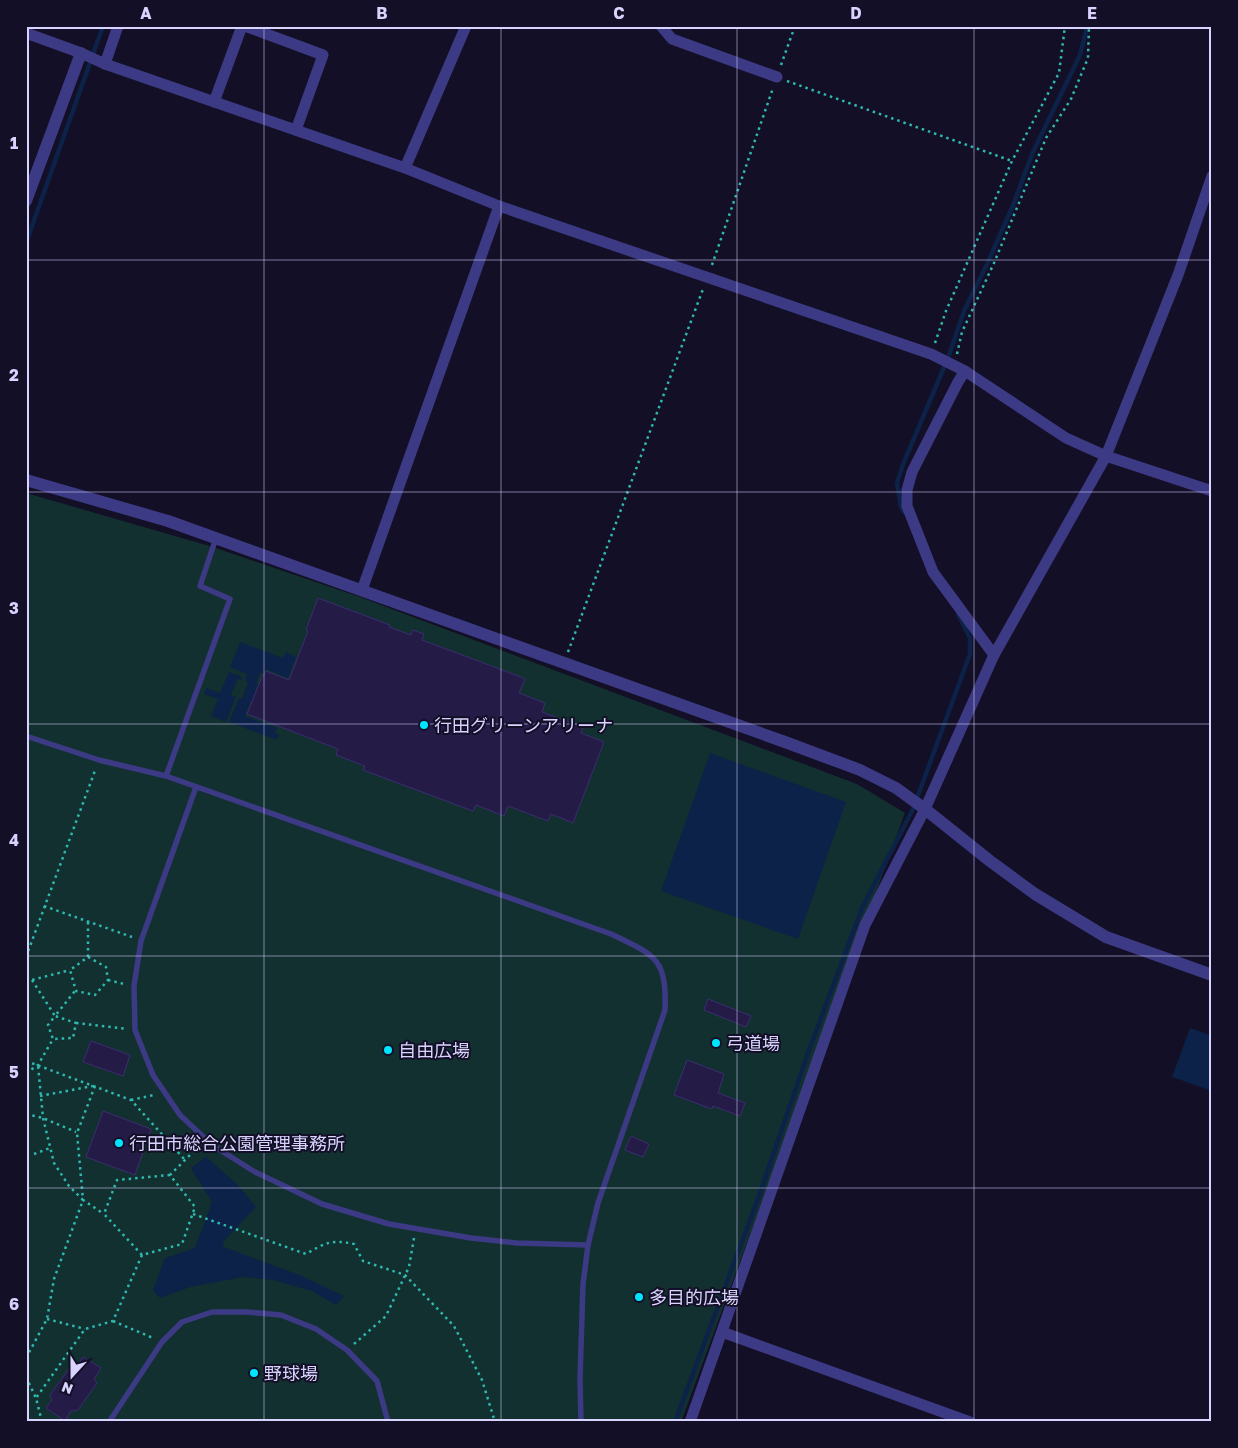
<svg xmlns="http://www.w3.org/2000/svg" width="1238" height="1448" font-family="'Golos Text','Noto Sans JP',sans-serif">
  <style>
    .green { fill: #12302f }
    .water { fill: #0c2248 }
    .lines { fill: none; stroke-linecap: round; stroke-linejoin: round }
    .stream { stroke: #0c2248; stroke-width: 4.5 }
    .building { fill: #241b47; stroke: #3b2d73 }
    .path { stroke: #2fb8b0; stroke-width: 2.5; stroke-dasharray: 2.5 4; stroke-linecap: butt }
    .service { stroke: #3d3a85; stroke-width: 5.5 }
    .minor { stroke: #3d3a85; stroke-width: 11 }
    .tertiary { stroke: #3d3a85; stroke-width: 12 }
    .grid { fill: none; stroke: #d9d4ff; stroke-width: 1; stroke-opacity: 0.55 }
    .poi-dot { fill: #00e5ff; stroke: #130f26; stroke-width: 2 }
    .labels { text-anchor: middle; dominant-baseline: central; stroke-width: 4; stroke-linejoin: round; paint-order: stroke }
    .poi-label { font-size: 18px; fill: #d9d4ff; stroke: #130f26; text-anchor: start }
    .neatline { fill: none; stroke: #d9d4ff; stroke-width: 2 }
    .grid-label { font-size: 16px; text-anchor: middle; font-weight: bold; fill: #d9d4ff }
  </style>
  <rect width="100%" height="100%" fill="#130f26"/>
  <path class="green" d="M26 493 213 547 360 597 857 784 905 813 681 1422H26Z"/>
  <g class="water">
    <path d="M240 642 283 658 286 652 296 657 288 678 266 669 264 674 260 672 256 684 259 685 252 703H250L245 716 277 728 275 733 279 735 277 740 229 722 239 698 242 699 248 682 245 680 247 674 230 667Z"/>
    <path d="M229 672 242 677 241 680 238 679 231 695 236 697 226 722 211 716 218 699 204 694 206 688 220 693Z"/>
    <path d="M710 753 846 802 798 939 661 891Z"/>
    <path d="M1190 1028 1212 1036V1091L1172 1077Z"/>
    <path d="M206 1157 238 1185 256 1207 223 1242 224 1247 302 1276 344 1296 336 1305 312 1291 273 1280 243 1277 190 1287 160 1298 153 1290 165 1258 195 1248 212 1202 191 1168Z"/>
  </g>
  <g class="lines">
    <g class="stream">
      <path d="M26 243 103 26"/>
      <path d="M904 512 901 507 897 483 904 462 948 358 964 311 988 262 1014 203 1032 154 1080 55 1086 31 1085 26"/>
      <path d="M26 1099H28"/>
      <path d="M675 1422 759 1196 808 1053 862 908 913 809 970 654V638L958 614"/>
    </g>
  </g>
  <g class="building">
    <path d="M318 598 390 625 389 627 411 635 413 630 424 634 422 640 521 677 525 679 519 693 545 703 542 712 583 727 581 733 604 742 573 823 551 814 548 821 508 806 504 816 476 805 473 811 363 770 365 766 336 755 338 749 247 714 263 674 264 675 266 671 289 680 308 631 306 630Z"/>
    <path d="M708 999 751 1016 746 1027 704 1010Z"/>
    <path d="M91 1041 130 1055 123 1076 83 1062Z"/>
    <path d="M687 1060 724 1074 718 1093 745 1103 740 1116 713 1106 712 1109 674 1095Z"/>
    <path d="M103 1111 151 1129 135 1175 86 1157Z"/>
    <path d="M631 1136 649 1144 643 1157 625 1150Z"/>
    <path d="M83 1357 101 1368 94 1379 97 1383 78 1410 71 1411 65 1421 46 1408 52 1400 50 1395 71 1366 76 1368Z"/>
  </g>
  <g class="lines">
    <g class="path">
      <path d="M781 65 795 26"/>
      <path d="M787 81 1012 161"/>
      <path d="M712 265 773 88"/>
      <path d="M935 343 946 311 1012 161 1059 73 1065 26"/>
      <path d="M957 354 962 332 994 263 1046 138 1071 99 1088 58 1089 26"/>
      <path d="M568 652 703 289"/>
      <path d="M44 906 132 937"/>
      <path d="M26 957 96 768"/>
      <path d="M88 957 106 967 108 980 95 995 76 991 70 970Z"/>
      <path d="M88 957V922"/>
      <path d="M26 978 32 980 70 970"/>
      <path d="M32 980 55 1016 75 991"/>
      <path d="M108 980 124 984"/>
      <path d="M76 1023 127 1029"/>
      <path d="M26 1061 131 1100 185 1160"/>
      <path d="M26 1073 38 1065 53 1039 48 1025 55 1016 76 1023 73 1038 53 1039"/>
      <path d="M95 1086 77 1133 83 1200 104 1214"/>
      <path d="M40 1096 93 1086"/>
      <path d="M131 1100 154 1095"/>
      <path d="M26 1114 43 1118 76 1132"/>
      <path d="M34 1154 50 1148"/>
      <path d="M193 1214 306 1254C325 1243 331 1239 354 1244L363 1261 405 1275 454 1326 482 1380 495 1422"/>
      <path d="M142 1255 104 1214 117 1180 170 1175"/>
      <path d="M47 1319 85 1329"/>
      <path d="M113 1321 153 1338"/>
      <path d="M354 1344 386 1316 409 1267 414 1238"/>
      <path d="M26 1358 47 1319 54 1279 83 1200 69 1186 54 1163 43 1118 38 1065"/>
      <path d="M26 1377 36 1398"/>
      <path d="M42 1422 36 1398 85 1329 113 1321 142 1255 182 1244 195 1207 170 1175 199 1146"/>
    </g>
    <g class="service">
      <path d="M26 736 99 760 166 776 611 934C654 955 667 957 665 1010L598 1203 588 1245 583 1284 580 1379 581 1422"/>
      <path d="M166 776 230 599 200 586 216 538"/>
      <path d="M196 787 141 941 134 986 135 1030 153 1075 180 1115 212 1145 255 1172 322 1204 389 1224 471 1238 517 1243 588 1245"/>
      <path d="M109 1422 162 1342 182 1322 212 1312H247L281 1315 316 1329 347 1350 377 1381 388 1422"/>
    </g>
    <g class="minor">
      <path d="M245 26 323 55 296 130"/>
      <path d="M661 26 672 39 777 77"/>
      <path d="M26 33 81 53 105 64 405 168 499 206 362 590"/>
      <path d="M105 64 118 26"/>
      <path d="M214 102 242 26"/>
      <path d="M405 168 466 26"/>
      <path d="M499 206 931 354 965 371 1066 438 1106 456 1212 491"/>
      <path d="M965 371 958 382 912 472 907 490V506L933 572 994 655"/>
      <path d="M722 1332 970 1422"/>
      <path d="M690 1422 865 925 925 809 994 655 1106 456 1178 275 1212 176"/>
    </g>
    <g class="tertiary">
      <path d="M26 201 81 53"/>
      <path d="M26 480 168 521 785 742 860 770 896 788 925 809 990 861 1035 894 1106 937 1212 975"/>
    </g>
  </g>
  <path class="grid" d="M264 26V1422M501 26V1422M737 26V1422M974 26V1422M26 260H1212M26 492H1212M26 724H1212M26 956H1212M26 1188H1212"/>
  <g class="poi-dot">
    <circle cx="424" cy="725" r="5"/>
    <circle cx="716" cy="1043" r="5"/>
    <circle cx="388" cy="1050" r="5"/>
    <circle cx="119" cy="1143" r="5"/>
    <circle cx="639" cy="1297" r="5"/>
    <circle cx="254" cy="1373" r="5"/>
  </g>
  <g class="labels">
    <g class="poi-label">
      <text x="434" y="725">行田グリーンアリーナ</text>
      <text x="726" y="1043">弓道場</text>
      <text x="398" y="1050">自由広場</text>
      <text x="129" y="1143">行田市総合公園管理事務所</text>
      <text x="649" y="1297">多目的広場</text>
      <text x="264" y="1373">野球場</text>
    </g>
  </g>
  <rect width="1238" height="1448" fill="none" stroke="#130f26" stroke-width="55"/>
  <g transform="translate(72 1376) rotate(201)" stroke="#130f26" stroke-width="4" paint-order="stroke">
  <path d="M0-4L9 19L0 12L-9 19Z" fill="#d9d4ff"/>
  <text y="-8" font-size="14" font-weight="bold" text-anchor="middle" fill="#d9d4ff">N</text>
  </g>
  <rect x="28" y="28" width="1182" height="1392" class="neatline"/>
  <g class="grid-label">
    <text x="146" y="19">A</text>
    <text x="382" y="19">B</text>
    <text x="619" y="19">C</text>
    <text x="856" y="19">D</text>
    <text x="1092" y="19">E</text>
    <text x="14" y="149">1</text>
    <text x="14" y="381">2</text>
    <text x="14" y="614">3</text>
    <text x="14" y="846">4</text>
    <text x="14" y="1078">5</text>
    <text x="14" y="1310">6</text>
  </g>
</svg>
